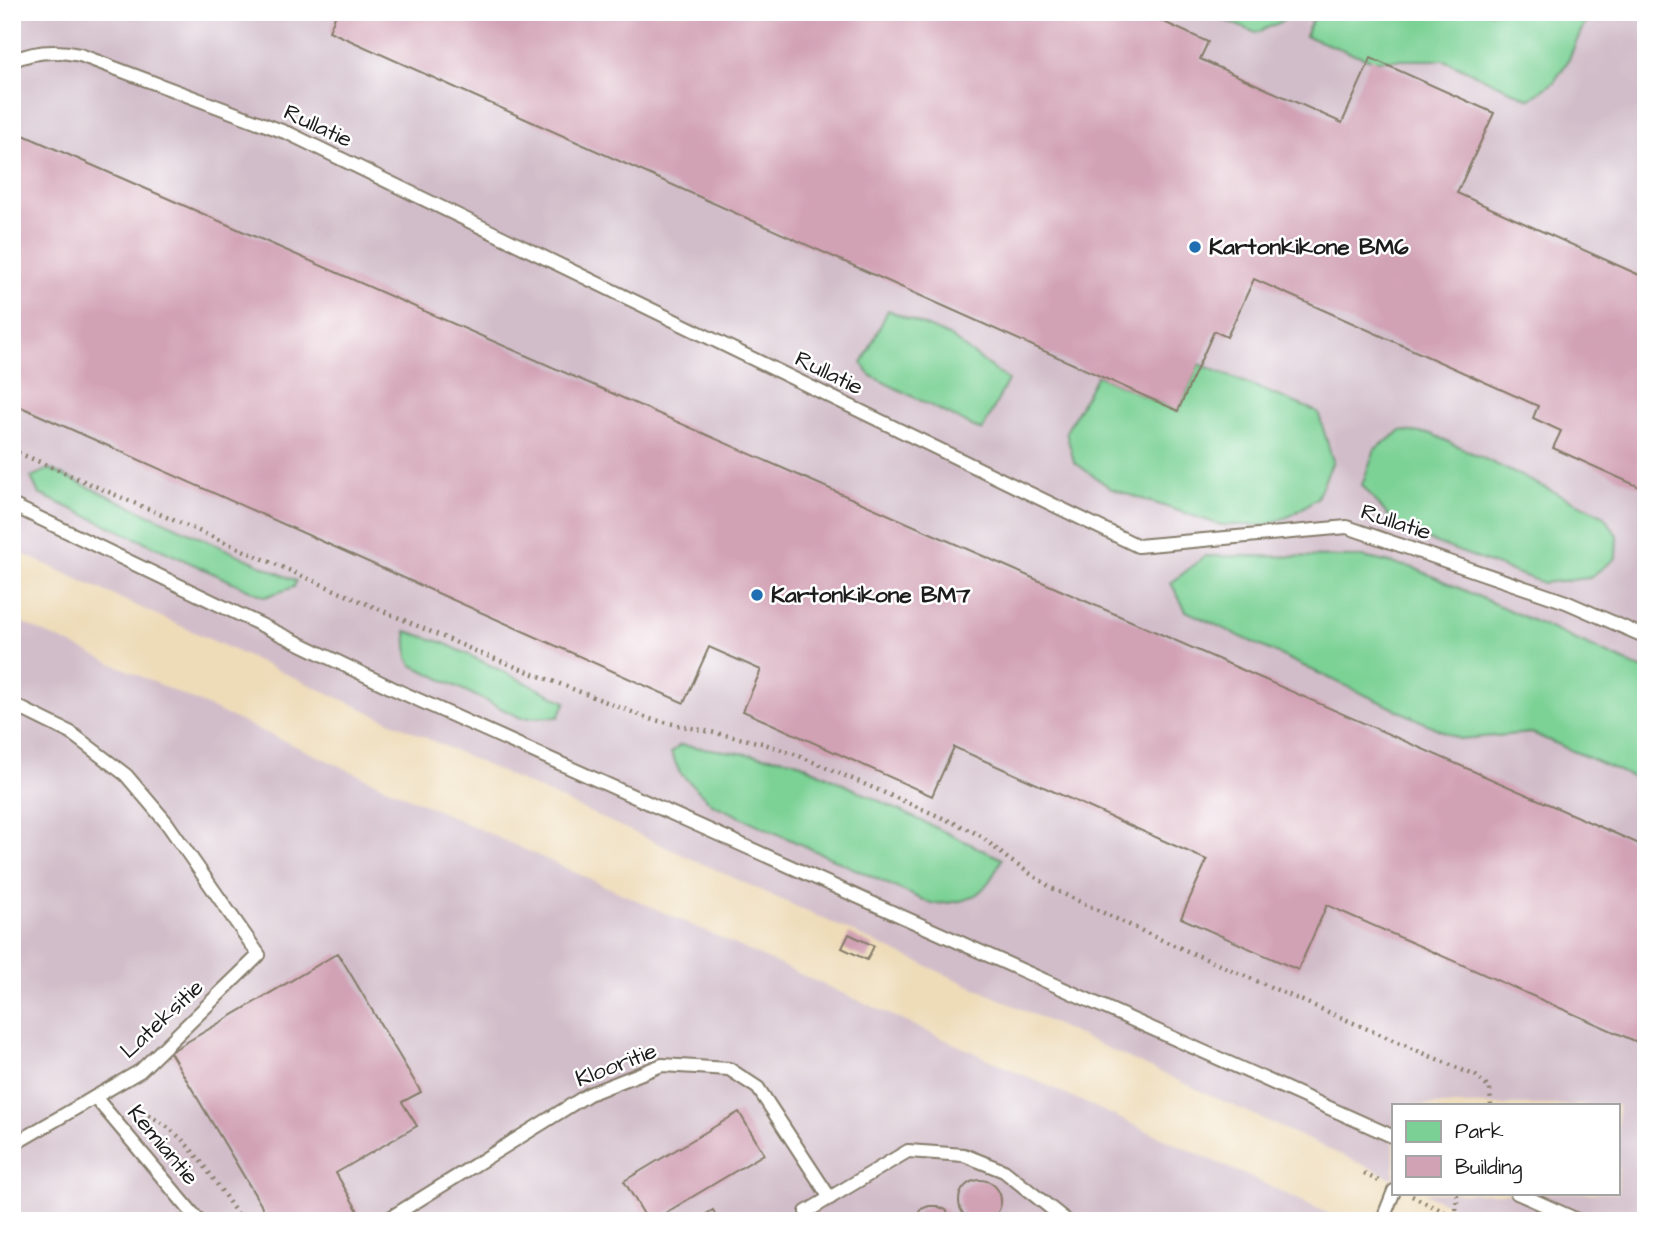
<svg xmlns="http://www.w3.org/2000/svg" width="1658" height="1233" font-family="'Architects Daughter',sans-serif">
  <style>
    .industrial { fill: #d1bdc9 }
    .green { fill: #7bd195; stroke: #4c7658; stroke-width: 2 }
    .building { fill: #d1a1b4 }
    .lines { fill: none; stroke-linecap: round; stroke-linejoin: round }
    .service-casing { stroke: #857c6a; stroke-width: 16 }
    .path { stroke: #857c6a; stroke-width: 4.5; stroke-dasharray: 2 5; stroke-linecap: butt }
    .service { stroke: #fff; stroke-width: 12 }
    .poi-dot { fill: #1f6fb2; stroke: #fff; stroke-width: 2.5 }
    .labels { text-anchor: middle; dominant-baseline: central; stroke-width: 5; stroke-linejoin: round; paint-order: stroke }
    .street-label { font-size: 23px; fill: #1c1c1c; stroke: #fff }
    .poi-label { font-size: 23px; font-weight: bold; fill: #1c1c1c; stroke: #fff; text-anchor: start }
  </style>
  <rect width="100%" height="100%" fill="#fff"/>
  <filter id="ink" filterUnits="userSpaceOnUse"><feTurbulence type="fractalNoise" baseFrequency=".0143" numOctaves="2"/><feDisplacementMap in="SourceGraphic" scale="14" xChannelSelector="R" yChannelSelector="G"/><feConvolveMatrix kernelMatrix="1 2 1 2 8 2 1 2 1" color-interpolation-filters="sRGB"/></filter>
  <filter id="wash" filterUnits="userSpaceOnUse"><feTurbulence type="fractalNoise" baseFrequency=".00686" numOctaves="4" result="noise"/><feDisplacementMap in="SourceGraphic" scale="28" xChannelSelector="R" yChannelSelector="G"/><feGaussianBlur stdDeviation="1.57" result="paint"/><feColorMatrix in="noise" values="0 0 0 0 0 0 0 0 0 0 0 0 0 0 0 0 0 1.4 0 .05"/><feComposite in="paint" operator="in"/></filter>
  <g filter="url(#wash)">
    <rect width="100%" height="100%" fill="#eedcb9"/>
    <g class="industrial">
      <path d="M12 12H1646V1221H1484L1423 1193H1618V1105H1394V1179L12 549Z"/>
      <path d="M12 618 1274 1188 1344 1221H12Z"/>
    </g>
    <g class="green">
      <path d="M1205 12H1287L1283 21 1256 33Z"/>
      <path d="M1316 12H1585L1588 15 1568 61 1554 82 1530 99 1444 60H1371L1305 36Z"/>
      <path d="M888 310 949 336 1008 380 982 431 871 376 862 364Z"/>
      <path d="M1199 364 1318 412 1333 461 1317 498 1292 515 1267 525H1221L1112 489 1074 462 1066 432 1097 375 1178 411Z"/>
      <path d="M1401 431 1432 434 1603 515 1617 535 1616 558 1589 578 1543 583 1399 529 1362 485 1375 449Z"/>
      <path d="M49 469 296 581 294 587 265 597 39 494 31 477Z"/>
      <path d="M1205 556 1363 557 1414 568 1646 671V783L1532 733 1459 739 1186 611 1171 583Z"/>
      <path d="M406 631 444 643 566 702 558 717 521 718 412 665 408 658Z"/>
      <path d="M680 745 793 760 1002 859C983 897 973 902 932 904L712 804 680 773 671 753Z"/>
    </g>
    <g id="blocks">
      <g class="building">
        <path d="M337 12H1142L1208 42 1200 59 1342 123 1371 58 1494 113 1457 193 1646 278V490L1553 448 1561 431 1533 418 1538 406 1254 279 1227 337 1214 331 1178 411 329 31Z"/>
        <path d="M12 130 1646 847V1046L1327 905 1298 970 1181 918 1207 860 954 747 932 796 743 711 761 670 709 647 684 703 12 403Z"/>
        <path d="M849 934 874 946 867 960 842 948Z"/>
        <path d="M338 953 421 1092 402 1102 417 1126 336 1173 359 1213 347 1221H262L261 1218 267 1215 170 1052Z"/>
        <path d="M739 1112 764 1154 652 1221H648L624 1181Z"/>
        <circle cx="980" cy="1201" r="21"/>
        <path d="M929 1206H937L946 1210 953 1221H913L921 1209Z"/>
        <path d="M713 1210 719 1221H695Z"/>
      </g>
    </g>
  </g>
  <g filter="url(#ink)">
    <use href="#blocks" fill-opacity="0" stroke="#857c6a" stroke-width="2"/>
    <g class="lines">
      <g class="service-casing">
        <g id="service">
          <path d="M12 61C34 51 57 50 80 55L290 134 1138 546 1347 527 1566 602 1646 637"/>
          <path d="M12 505 394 689 1394 1137"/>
          <path d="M12 704 71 733 126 775 166 822 259 955 140 1071 12 1145"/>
          <path d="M95 1097 199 1221"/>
          <path d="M1517 1193 1580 1221"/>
          <path d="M385 1221 589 1094 662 1065 729 1069 758 1088 830 1198"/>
          <path d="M811 1221 806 1212 908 1151 964 1155 1004 1171 1067 1221"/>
          <path d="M1382 1221 1394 1191"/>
        </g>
      </g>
      <g class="path">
        <path d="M12 450 480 653 650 719 762 743 797 755 959 825 981 836 1008 859 1055 890 1155 937 1476 1076 1490 1089 1491 1105"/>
        <path d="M135 1111C185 1124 213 1181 242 1221"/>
        <path d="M1364 1174 1379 1181"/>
        <path d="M1412 1196 1463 1221"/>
        <path d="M1456 1217 1457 1193"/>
      </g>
      <use href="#service" class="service"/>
    </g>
  </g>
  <g class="poi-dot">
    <circle cx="1195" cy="247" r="7"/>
    <circle cx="757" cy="595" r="7"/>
  </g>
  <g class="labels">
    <g class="street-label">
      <text transform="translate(318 126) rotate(25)">Rullatie</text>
      <text transform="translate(829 373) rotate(26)">Rullatie</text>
      <text transform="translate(1396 522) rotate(18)">Rullatie</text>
      <text transform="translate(162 1019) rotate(-43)">Lateksitie</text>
      <text transform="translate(616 1065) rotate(-21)">Klooritie</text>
      <text transform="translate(163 1145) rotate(50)">Kemiantie</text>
    </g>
    <g class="poi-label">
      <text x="1209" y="247">Kartonkikone BM6</text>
      <text x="771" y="595">Kartonkikone BM7</text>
    </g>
  </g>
  <rect width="1658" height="1233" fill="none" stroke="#fff" stroke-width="42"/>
  <rect x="1392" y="1104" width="228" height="91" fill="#ffffff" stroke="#a4a4a4" stroke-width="2"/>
  <rect x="1406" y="1121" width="35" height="21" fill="#7bd195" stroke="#a4a4a4" stroke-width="2"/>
  <text x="1455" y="1138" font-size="21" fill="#1c1c1c">Park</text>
  <rect x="1406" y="1156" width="35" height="21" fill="#d1a1b4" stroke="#a4a4a4" stroke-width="2"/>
  <text x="1455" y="1174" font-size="21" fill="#1c1c1c">Building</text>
</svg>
